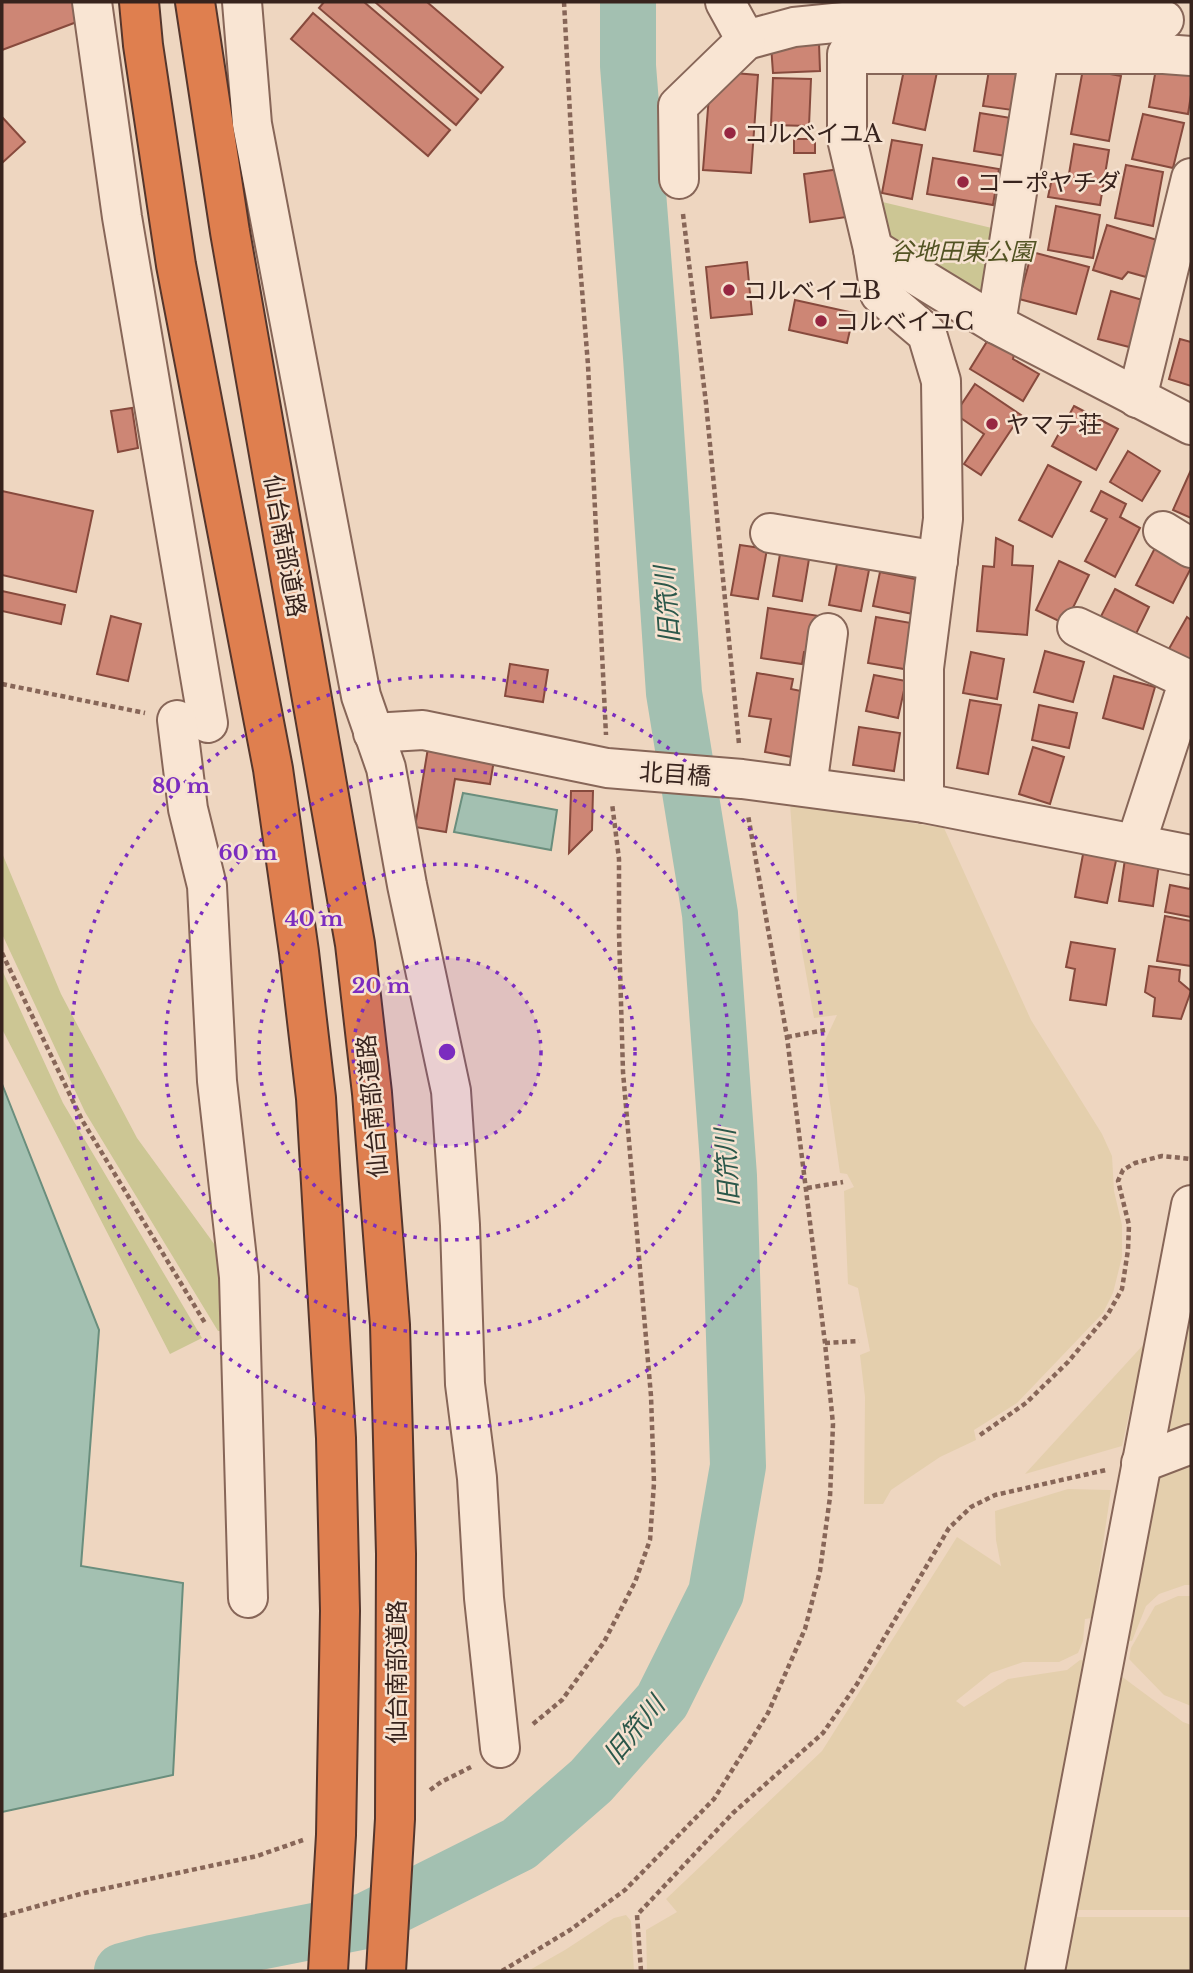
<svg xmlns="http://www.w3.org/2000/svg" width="1193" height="1973" font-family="'Libre Baskerville','Noto Sans JP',serif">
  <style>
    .farmland { fill: #e4cfad }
    .green { fill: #ccc694 }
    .water { fill: #a3c0b1; stroke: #6a8e7d; stroke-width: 2 }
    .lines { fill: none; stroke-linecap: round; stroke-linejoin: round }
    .river { stroke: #a3c0b1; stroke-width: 56 }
    .building { fill: #cd8675; stroke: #874a3d; stroke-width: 2 }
    .minor-casing { stroke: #876658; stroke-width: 42 }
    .highway-casing { stroke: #55362c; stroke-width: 42 }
    .path { stroke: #876658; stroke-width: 4.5; stroke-dasharray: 5 3.5; stroke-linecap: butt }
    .minor { stroke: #f9e5d3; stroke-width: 38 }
    .highway { stroke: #df7f4f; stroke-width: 38 }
    .ring { fill: none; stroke: #7b2cbf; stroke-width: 3.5; stroke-dasharray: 3.5 7 }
    .poi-dot { fill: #972742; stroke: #f6e2d0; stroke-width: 2.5 }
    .labels { text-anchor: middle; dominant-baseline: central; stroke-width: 5; stroke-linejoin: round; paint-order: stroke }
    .poi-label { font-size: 24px; fill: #37231d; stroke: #f6e2d0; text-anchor: start }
    .park-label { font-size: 24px; font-style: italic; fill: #525323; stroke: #f6e2d0 }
    .street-label { font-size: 24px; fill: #37231d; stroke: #f6e2d0 }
    .water-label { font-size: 26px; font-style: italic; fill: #2b574a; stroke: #f6e2d0 }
    .centre { fill: #7b2cbf; stroke: #f6e2d0; stroke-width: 3.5 }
    .ring-label { font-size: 21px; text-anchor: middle; font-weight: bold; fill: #7b2cbf; stroke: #f6e2d0; stroke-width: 5; stroke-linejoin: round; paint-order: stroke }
  </style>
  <rect width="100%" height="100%" fill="#eed6c0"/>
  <g class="farmland">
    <path d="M790 804 944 828 1031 1020 1102 1134 1112 1156 1114 1191 1122 1225V1257L1113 1293 1103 1313 1017 1403 974 1430 976 1440 940 1457 891 1490 883 1504H864L865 1397 860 1355 870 1351 858 1288 848 1284 844 1191 854 1187 847 1174 840 1173 822 1047 837 1015 814 1018 800 940Z"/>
    <path d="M1191 1274V1436L1157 1450Z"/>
    <path d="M1145 1343 1122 1446 1025 1474Z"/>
    <path d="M1191 1456V1585H1185L1159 1594 1146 1606 1132 1641 1121 1640 1158 1467Z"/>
    <path d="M1068 1489 1111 1490 1092 1618 1085 1619 1083 1641 1078 1653 1059 1662H1023L991 1673 956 1701 964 1707 1008 1679 1067 1670 1080 1660 1090 1661 1035 1971H647L646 1930 677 1912 666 1899 822 1751 957 1537 1001 1566 996 1540 995 1511Z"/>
    <path d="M1178 1596H1191V1706L1164 1695 1129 1659 1131 1648 1155 1606Z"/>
    <path d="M1121 1676 1183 1722 1191 1725V1910H1077L1094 1812Z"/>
    <path d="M626 1915 631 1921 634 1971H528L565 1950 614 1918Z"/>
    <path d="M1071 1917H1191V1971H1061Z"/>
  </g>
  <g class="green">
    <path d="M874 200 996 229 987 294 881 246Z"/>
    <path d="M2 853 61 994 137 1138 220 1252 225 1331H218L85 1112 2 934Z"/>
    <path d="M2 970 63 1103 202 1338 170 1354 2 1029Z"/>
  </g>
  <g class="water">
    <path d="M463 793 557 810 551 850 454 832Z"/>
    <path d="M2 1084 99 1330 81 1566 183 1583 173 1775 2 1812Z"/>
  </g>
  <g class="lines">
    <path class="river" d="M122 1971 152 1963 365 1921 519 1844 591 1781 662 1701 716 1593 738 1466 729 1176 710 914 674 693 651 357 628 66V2"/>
  </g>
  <g class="building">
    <path d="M2 2H79L82 20 2 50Z"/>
    <path d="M324 2H364L478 99 456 125 319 8Z"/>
    <path d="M375 2H427L503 67 481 93Z"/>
    <path d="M313 13 450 130 428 156 291 39Z"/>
    <path d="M819 43 820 71 773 73 771 45Z"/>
    <path d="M990 64 1019 69 1012 110 983 106Z"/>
    <path d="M905 65 937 72 925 130 893 123Z"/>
    <path d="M1083 69 1121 76 1109 141 1071 134Z"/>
    <path d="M1156 69 1191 75V95L1188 114 1149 107Z"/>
    <path d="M734 73 758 75 751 173 703 170 709 96Z"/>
    <path d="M773 78 811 79 809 126 771 125Z"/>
    <path d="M980 113 1011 118 1006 156 974 151Z"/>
    <path d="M1143 114 1184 123 1173 168 1132 159Z"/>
    <path d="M2 117 25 142 2 163Z"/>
    <rect x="794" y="139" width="21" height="14"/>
    <path d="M892 140 922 145 912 199 882 193Z"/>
    <path d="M1074 144 1109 150 1100 205 1048 197 1052 178 1068 180Z"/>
    <path d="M933 158 999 169 993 205 927 194Z"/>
    <path d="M1126 165 1163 172 1153 226 1115 218Z"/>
    <path d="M840 169 847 217 810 222 804 174Z"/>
    <path d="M1056 206 1100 215 1093 258 1048 250Z"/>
    <path d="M1107 225 1157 240 1146 277 1128 272 1122 279 1093 270Z"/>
    <path d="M1032 252 1089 267 1076 314 1019 299Z"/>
    <path d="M747 262 752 314 711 318 706 267Z"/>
    <path d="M1111 291 1146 301 1133 348 1098 339Z"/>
    <path d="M795 300 854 313 847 343 789 330Z"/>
    <path d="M991 335 1015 350 1013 359 1039 374 1023 401 970 369Z"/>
    <path d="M1180 339 1191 342V386L1169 379Z"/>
    <path d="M975 384 1021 415 981 475 964 464 984 434 955 414Z"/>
    <path d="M1074 406 1118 429 1096 470 1052 446Z"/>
    <path d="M132 408 138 448 118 452 111 411Z"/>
    <path d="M1128 451 1160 471 1142 501 1110 482Z"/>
    <path d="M1048 465 1081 482 1052 537 1019 520Z"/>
    <path d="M1191 470V518L1173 510Z"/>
    <path d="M2 491 93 511 76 592 2 575Z"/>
    <path d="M1101 491 1126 504 1120 517 1140 528 1115 577 1085 561 1107 519 1091 511Z"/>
    <path d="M996 538 1013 546 1012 565 1033 566 1027 635 977 631 983 566 994 567Z"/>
    <path d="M1158 542 1191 559V568L1173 603 1136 585Z"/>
    <path d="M740 545 767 549 758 599 731 595Z"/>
    <path d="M780 554 809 559 802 601 773 596Z"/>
    <path d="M1059 561 1089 575 1065 624 1036 610Z"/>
    <path d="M837 564 869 570 861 611 829 605Z"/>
    <path d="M880 572 920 580 913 614 873 606Z"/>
    <path d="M1115 589 1149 607 1133 640 1098 622Z"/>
    <path d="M2 591 65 605 61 624 2 611Z"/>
    <path d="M768 608 819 616 813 653 804 652 802 664 761 658Z"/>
    <path d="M111 616 141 624 128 681 97 674Z"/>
    <path d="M876 617 911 623 904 669 868 663Z"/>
    <path d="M1187 617 1191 620V668L1166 654Z"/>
    <path d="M1045 651 1084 662 1073 702 1034 692Z"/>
    <path d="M971 652 1004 659 997 699 963 693Z"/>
    <path d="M510 664 548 670 543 702 505 696Z"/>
    <path d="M757 673 793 679 791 689 801 691 797 758 765 752 771 719 749 716Z"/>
    <path d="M874 675 906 681 898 718 866 711Z"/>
    <path d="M1114 676 1155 687 1143 729 1103 718Z"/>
    <path d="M970 700 1001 705 988 774 957 768Z"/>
    <path d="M1039 705 1077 713 1069 748 1032 740Z"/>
    <path d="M859 727 900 733 894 771 853 765Z"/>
    <path d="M1033 747 1064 757 1050 804 1019 794Z"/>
    <path d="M428 748 494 760 490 784 455 779 446 832 415 827Z"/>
    <path d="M571 791H593L592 830 569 853Z"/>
    <path d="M1084 849 1117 856 1107 903 1075 897Z"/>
    <path d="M1125 859 1159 864 1153 906 1119 901Z"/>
    <path d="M1191 879V917L1165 912 1170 885 1190 889Z"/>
    <path d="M1165 916 1191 921V966L1157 961Z"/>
    <path d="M1071 942 1115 949 1106 1005 1070 1000 1075 969 1066 967Z"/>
    <path d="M1149 966 1180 970 1179 981 1191 991 1181 1019 1153 1016 1155 998 1145 992Z"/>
  </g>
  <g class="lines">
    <g class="minor-casing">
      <g id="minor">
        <path d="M92 2 122 217 208 723"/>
        <path d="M242 2 252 124 361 696 386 768 407 885 451 1091 460 1225 465 1384 477 1478 484 1598 500 1748"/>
        <path d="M725 2 746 40 794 27 854 21 1164 20"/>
        <path d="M679 179 678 106 746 40"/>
        <path d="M873 249 996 324 1191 425"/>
        <path d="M996 324 1039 55"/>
        <path d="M1137 398 1191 178"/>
        <path d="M1163 531 1191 548"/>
        <path d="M770 533 938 561"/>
        <path d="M1077 627 1189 680 1136 843"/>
        <path d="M177 720 188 809 207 886 217 1081 239 1277 248 1598"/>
        <path d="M373 733 423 730 607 768 742 779 924 803 1191 855"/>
        <path d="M807 787 828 633"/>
        <path d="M924 803V668L943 519 941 381 927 334 880 294 873 249 847 139V54H1164L1191 56"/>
        <path d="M1141 1463 1191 1444"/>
        <path d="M1045 1971 1191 1205"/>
      </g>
    </g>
    <g class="highway-casing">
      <g id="highway">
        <path d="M139 2 143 45 176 265 273 769 299 952 316 1098 336 1438 340 1611 336 1835 328 1971"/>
        <path d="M195 2 230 232 355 944 372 1093 390 1325 396 1554 395 1819 386 1971"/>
      </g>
    </g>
    <g class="path">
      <path d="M564 2 574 189 588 365 606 735"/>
      <path d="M683 214 706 403 739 744"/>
      <path d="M2 684 145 713"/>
      <path d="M2 953 82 1120 205 1323"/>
      <path d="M787 1037 825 1030"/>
      <path d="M807 1188 843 1182"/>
      <path d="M825 1343 859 1341"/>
      <path d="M980 1435 1026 1403 1068 1362 1108 1314 1122 1289 1128 1250 1129 1225 1118 1181 1123 1170 1135 1163 1162 1156 1191 1159"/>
      <path d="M533 1724 562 1700 604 1642 635 1582 650 1540 654 1483 651 1396 623 1072 619 933V859L612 803"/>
      <path d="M430 1790 441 1782 471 1767"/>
      <path d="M2 1916 84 1893 257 1856 303 1840"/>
      <path d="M502 1971 570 1930 625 1890 714 1799 768 1713 805 1629 820 1571 830 1497 833 1424 825 1343 787 1037 748 815"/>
      <path d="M641 1971 637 1915 733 1813 823 1733 857 1684 949 1528 971 1507 995 1495 1106 1470"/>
    </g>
    <use href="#minor" class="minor"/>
    <use href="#highway" class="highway"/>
  </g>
  <circle cx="447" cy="1052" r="94" fill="#7b2cbf" fill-opacity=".12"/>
  <g class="ring">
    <circle cx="447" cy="1052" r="94"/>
    <circle cx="447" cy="1052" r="188"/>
    <circle cx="447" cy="1052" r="282"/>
    <circle cx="447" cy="1052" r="376"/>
  </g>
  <g class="poi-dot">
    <circle cx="730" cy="133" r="7"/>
    <circle cx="963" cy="182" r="7"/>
    <circle cx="729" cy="290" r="7"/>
    <circle cx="821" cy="321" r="7"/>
    <circle cx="992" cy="424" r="7"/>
  </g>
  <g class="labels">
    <g class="poi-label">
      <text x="744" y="133">コルベイユA</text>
      <text x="977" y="182">コーポヤチダ</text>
      <text x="743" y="290">コルベイユB</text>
      <text x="835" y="321">コルベイユC</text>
      <text x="1006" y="424">ヤマテ荘</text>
    </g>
    <g class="park-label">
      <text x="962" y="251">谷地田東公園</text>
    </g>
    <g class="street-label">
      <text transform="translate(285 546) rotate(80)">仙台南部道路</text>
      <text transform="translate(675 774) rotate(4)">北目橋</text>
      <text transform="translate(372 1106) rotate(-95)">仙台南部道路</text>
      <text transform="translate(396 1672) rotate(-90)">仙台南部道路</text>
    </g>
    <g class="water-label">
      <text transform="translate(667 605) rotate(-94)">旧笊川</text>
      <text transform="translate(727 1168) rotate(-93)">旧笊川</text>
      <text transform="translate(634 1730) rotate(-50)">旧笊川</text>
    </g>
  </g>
  <circle cx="447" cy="1052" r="10" class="centre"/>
  <g class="ring-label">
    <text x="181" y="793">80 m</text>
    <text x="248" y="860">60 m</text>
    <text x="314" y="926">40 m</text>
    <text x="381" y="993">20 m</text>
  </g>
  <rect width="1193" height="1973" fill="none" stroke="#37231d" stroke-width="7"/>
</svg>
